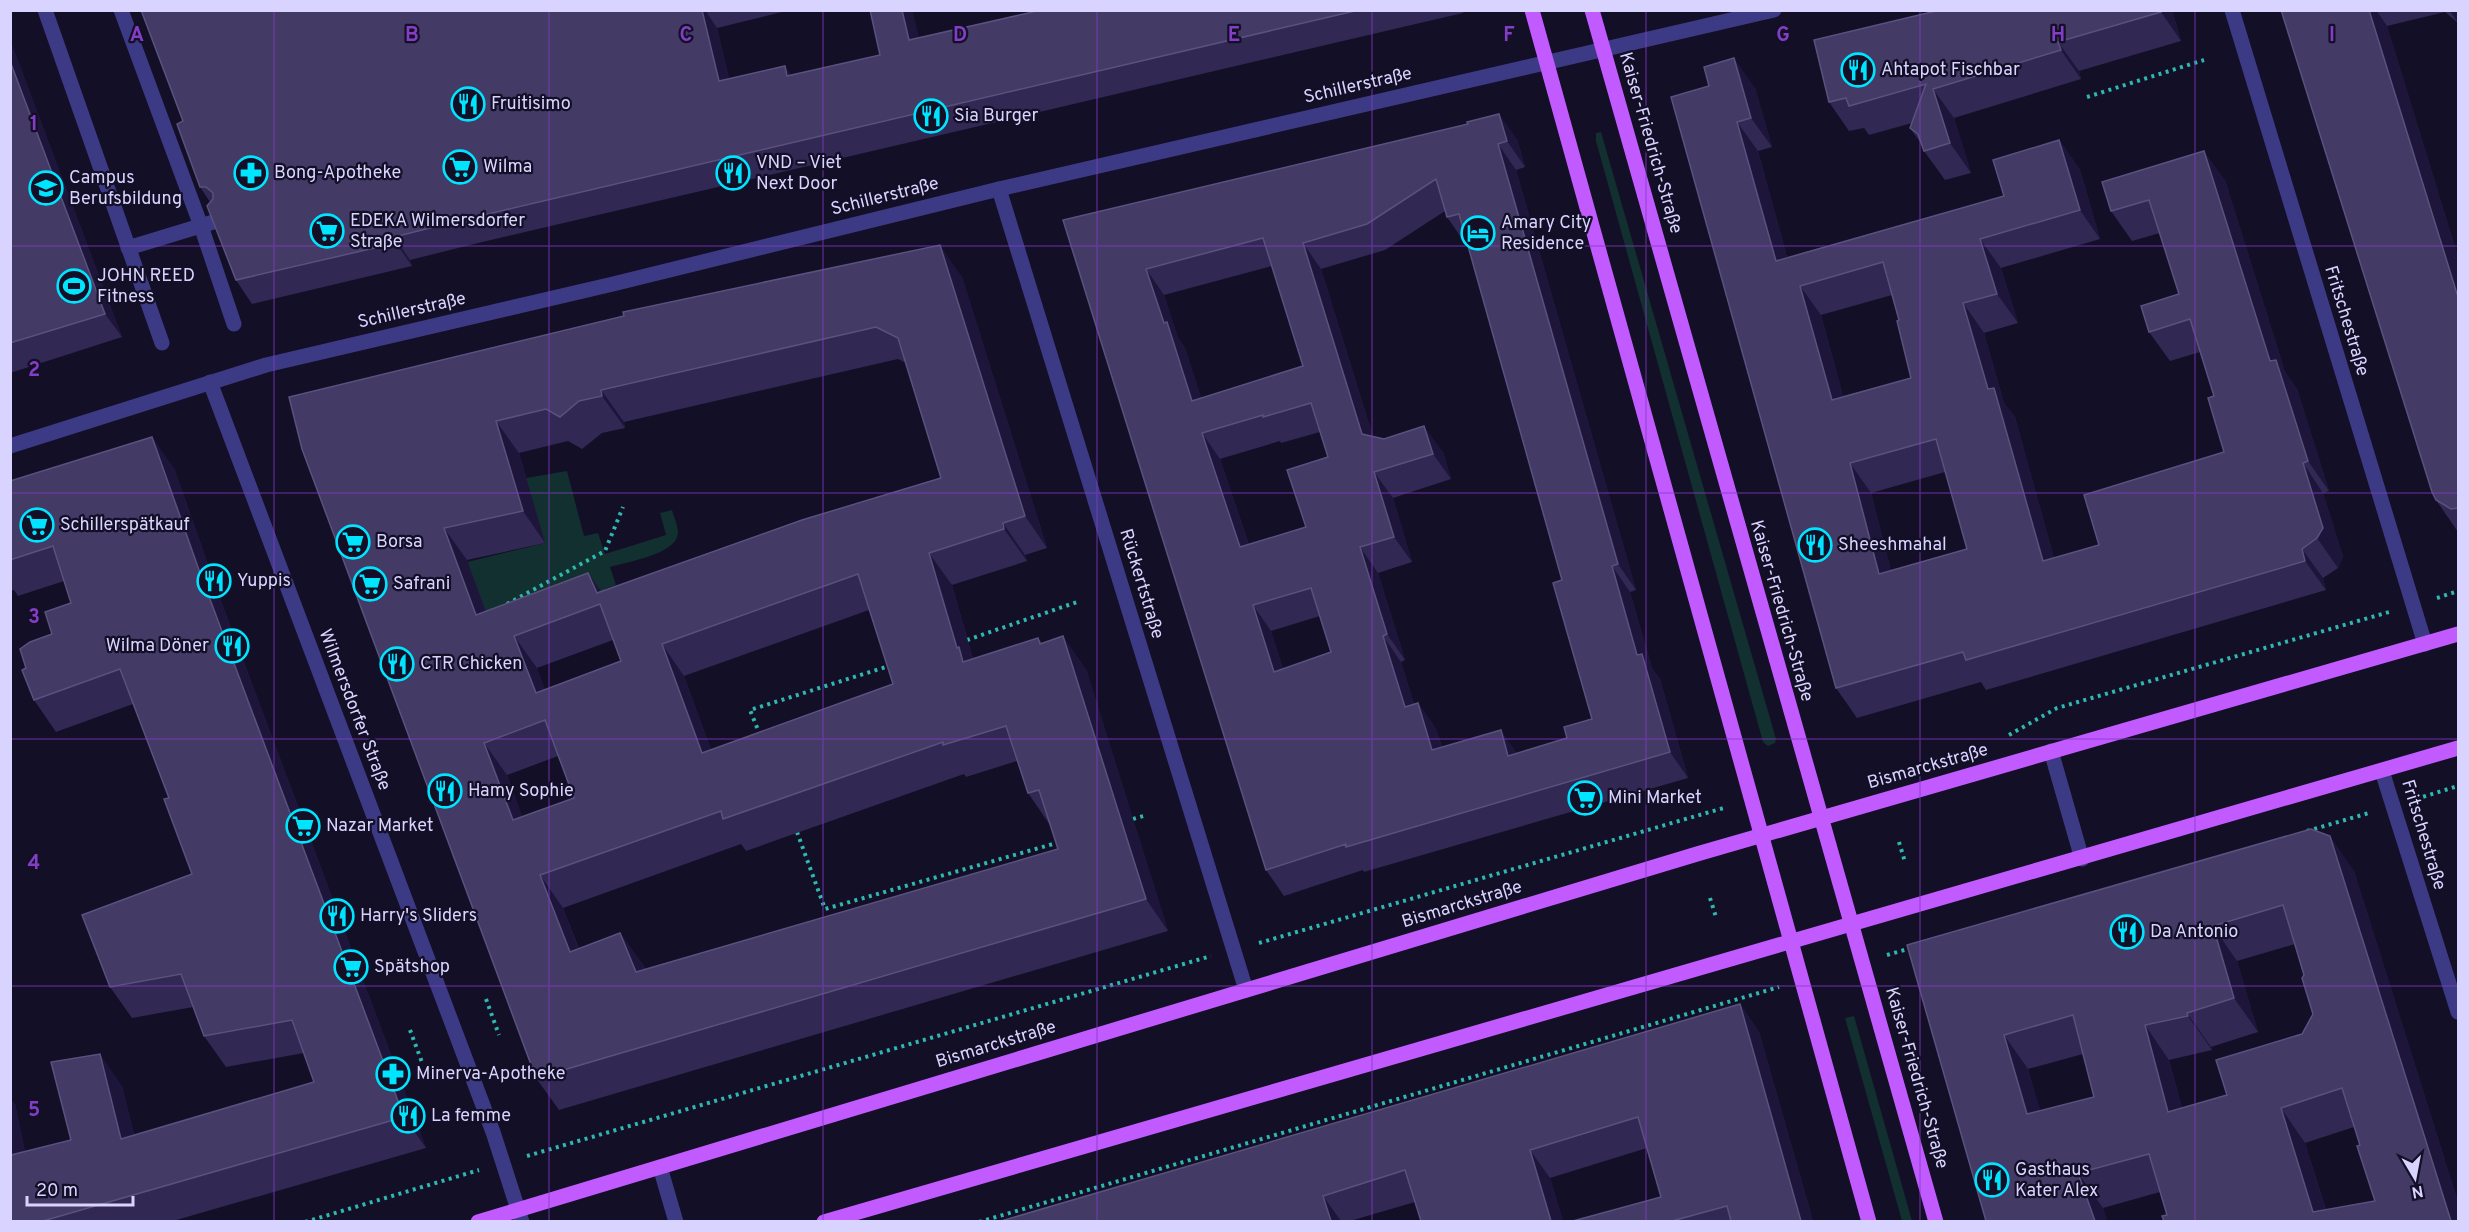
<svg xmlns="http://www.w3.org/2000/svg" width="2469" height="1232" font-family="Overpass,sans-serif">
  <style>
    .green { fill: #12302f }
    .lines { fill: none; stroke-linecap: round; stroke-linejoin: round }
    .path { stroke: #2fb8b0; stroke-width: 4; stroke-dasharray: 3 4.5; stroke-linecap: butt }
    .minor { stroke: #3d3a85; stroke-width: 15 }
    .major { stroke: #c25bff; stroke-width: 15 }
    .wall { fill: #312854; fill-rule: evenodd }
    .shaded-wall { fill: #1d163a }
    .building { fill: #433a66; stroke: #5a527e; stroke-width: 1.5; fill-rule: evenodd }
    .grid { fill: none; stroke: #843dc5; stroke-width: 1.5; stroke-opacity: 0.55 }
    .labels { text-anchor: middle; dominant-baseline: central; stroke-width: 4.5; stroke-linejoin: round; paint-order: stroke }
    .poi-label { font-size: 18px; fill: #d9d4ff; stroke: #130f26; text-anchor: start }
    .street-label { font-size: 18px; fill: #d9d4ff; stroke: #130f26 }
    .grid-label { font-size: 20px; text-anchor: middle; font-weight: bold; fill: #843dc5; stroke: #130f26; stroke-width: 4.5; stroke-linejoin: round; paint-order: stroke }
  </style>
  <rect width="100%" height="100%" fill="#130f26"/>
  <g class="green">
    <path d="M1601 132 1776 739 1775 743 1768 746 1763 742 1596 141V133Z"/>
    <path d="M567 471 584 536 598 533 605 554 666 535 660 513 672 510C674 517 678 526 678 533 677 554 627 562 610 567L616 585 605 589 611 605 499 647 467 562 545 543 526 478Z"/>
    <path d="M1854 1016 1912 1221H1902L1845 1018Z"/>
  </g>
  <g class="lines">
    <g class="path">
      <path d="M2087 97 2204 60"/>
      <path d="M2437 598 2458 591"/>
      <path d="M507 604 605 551 623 507"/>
      <path d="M967 640 1080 601"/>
      <path d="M760 735 750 710 892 665"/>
      <path d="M2009 735 2057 708 2389 612"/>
      <path d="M2416 799 2458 786"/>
      <path d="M1133 819 1147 815"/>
      <path d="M2307 831 2369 813"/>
      <path d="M797 832 825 909 1060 842"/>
      <path d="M1899 842 1905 862"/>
      <path d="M1710 898 1716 917"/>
      <path d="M1259 943 1727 807"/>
      <path d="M1887 955 1911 948"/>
      <path d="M486 999 499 1035"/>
      <path d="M410 1030 423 1065"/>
      <path d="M527 1156 1211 956"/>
      <path d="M305 1222 479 1170"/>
      <path d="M979 1222 1779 987"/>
    </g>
    <g class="minor">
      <path d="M45 10 162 343"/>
      <path d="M121 10 201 226 234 324"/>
      <path d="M2232 10 2425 644"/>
      <path d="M999 189 1246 990"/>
      <path d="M128 248 220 220"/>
      <path d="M210 382 493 1132 522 1222"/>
      <path d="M10 446 266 365 613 284 999 189 1774 10"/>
      <path d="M2051 751 2082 859"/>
      <path d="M2382 771 2458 1012"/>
      <path d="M660 1167 676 1222"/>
    </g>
    <g class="major">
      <path d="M1532 10 1869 1222"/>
      <path d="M1592 10 1936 1222"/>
      <path d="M478 1222 1697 854 2458 634"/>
      <path d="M824 1222 2458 748"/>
    </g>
  </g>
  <g class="wall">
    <path d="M141 10H782V12L717 28 729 79 792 75 880 55 919 38 1033 12V10H1464L1463 13 478 243 410 260 412 266 252 304 236 280 210 202 200 187 183 121Z"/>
    <path d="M1940 10H2172L2181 41 2079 71 2081 79 1954 118 1971 173 1945 180 1924 151 1922 145 1910 128 1912 123 1869 135 1864 128 1849 131 1829 102Z"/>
    <path d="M2281 10H2458V23L2445 12 2387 26 2458 257V532L2436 500Z"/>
    <path d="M10 40 122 337 10 373Z"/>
    <path d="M1755 88 1772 147 1758 151 1787 257 2004 196 2059 140 2080 170 2100 239 2001 268 2018 323 1984 333 2004 403 2015 417 2054 558 2099 545 2224 452 2214 396 2200 352 2170 361 2149 332 2179 294 2160 233 2132 241 2111 211 2102 182 2225 180 2285 372 2297 389 2329 491 2323 493 2343 557 2338 568 2323 578 2326 590 1986 690 1981 682 1857 718 1836 688 1671 97ZM1892 295 1899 320 1911 378 1843 396 1821 315ZM1945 472 1967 549 1891 571 1871 493Z"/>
    <path d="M1517 139 1525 167 1516 170 1636 590 1630 592 1652 668 1660 679 1688 778 1364 872 1363 870 1284 896 1266 870 1063 220ZM1445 211 1447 217 1465 243 1467 242 1562 580 1592 719 1567 738 1517 753 1442 747 1436 729 1418 703 1414 704 1401 662 1405 660 1378 573 1412 562 1393 498 1451 479 1443 452 1373 437 1321 269 1385 250ZM1272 266 1303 366 1201 398 1185 348 1178 338 1164 295ZM1320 432 1328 457 1306 527 1249 545 1220 459 1280 441 1281 443ZM1320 616 1331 652 1283 669 1271 631Z"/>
    <path d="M962 277 1047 548 1025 555 1027 561 952 585 973 659 1038 638 1042 643 1086 669 1168 931 559 1110 536 1078 302 449ZM898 359 906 363 941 478 601 592 486 611 467 560 545 543 519 453 568 441 582 449 602 433 625 428 624 422ZM869 610 893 684 711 750 684 676ZM613 640 621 661 545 690 537 668ZM558 756 574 798 522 817 507 775ZM1017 761 1028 793 1050 825 1058 849 645 969 643 965 620 933 579 949 563 908 741 844 746 851 964 774 966 777Z"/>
    <path d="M174 468 221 601 426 1148 173 1221H10L15 1104 25 1152 71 1140 122 1086 134 1135 314 1082 304 1053 226 1067 204 1036 193 1007 132 1018 110 987 192 874 169 798 133 704 56 732 34 700 26 668 52 634 71 603 64 581 18 596 14 590 10 591V481Z"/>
    <path d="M2354 871 2458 1202V1221L2167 1215 2160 1192 2103 1208 2107 1221H1986L1907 945ZM2295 944 2304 975 2313 1014 2302 1034 2227 1095 2182 1108 2169 1060 2212 1050 2211 1047 2258 1032 2237 961ZM2083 1054 2094 1097 2040 1111 2028 1069ZM2354 1127 2375 1201 2326 1210 2305 1143Z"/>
    <path d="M1740 1004 1759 1032 1813 1221H1672L1661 1197 1647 1148 1550 1178 1563 1221H1421L1415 1202 1350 1221H1001Z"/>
  </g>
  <g class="shaded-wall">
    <path d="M702 10H705L717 28 736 105 719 81Z"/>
    <path d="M902 10H912L926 64 909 40Z"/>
    <path d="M2160 10H2172L2181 41 2161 12Z"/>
    <path d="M2369 10H2376L2387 26 2458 257V298Z"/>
    <path d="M2449 10H2458V23Z"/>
    <path d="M10 40 122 337 105 314 10 61Z"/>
    <path d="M2058 42 2079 71 2081 79 2061 50Z"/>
    <path d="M1734 58 1755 88 1772 147 1751 118Z"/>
    <path d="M785 66 802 89 787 76Z"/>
    <path d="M1933 89 1954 118 1971 173 1950 143Z"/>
    <path d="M1499 114 1517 139 1525 167 1507 141Z"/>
    <path d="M1737 122 1758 151 1796 290 1776 261Z"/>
    <path d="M2059 140 2080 170 2100 239 2080 210Z"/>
    <path d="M1498 144 1516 170 1636 590 1618 564Z"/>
    <path d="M2204 151 2225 180 2285 372 2297 389 2329 491 2308 461 2270 361Z"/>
    <path d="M394 237 410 260 412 266 396 243Z"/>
    <path d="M1980 239 2001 268 2018 323 1997 294Z"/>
    <path d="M1303 243 1321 269 1380 460 1362 434Z"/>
    <path d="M940 245 962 277 1047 548 1025 516Z"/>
    <path d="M1146 269 1164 295 1178 338 1185 348 1211 427 1192 401 1164 323Z"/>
    <path d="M1800 286 1821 315 1852 429 1832 400Z"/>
    <path d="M1963 303 1984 333 2004 403 2015 417 2063 590 2043 561 1988 389Z"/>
    <path d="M601 390 624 422 625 428 602 396Z"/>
    <path d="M496 421 519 453 545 543 523 511Z"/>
    <path d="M1424 426 1443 452 1451 479 1433 454Z"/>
    <path d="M1202 433 1220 459 1258 573 1240 547Z"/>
    <path d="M152 437 174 468 221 601 426 1148 404 1117 199 570Z"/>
    <path d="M1850 463 1871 493 1900 604 1879 574Z"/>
    <path d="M2303 463 2323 493 2343 557 2338 568 2317 538Z"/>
    <path d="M1374 472 1393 498 1412 562 1394 537Z"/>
    <path d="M1003 523 1025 555 1027 561 1004 529Z"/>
    <path d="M444 528 467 560 499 647 476 615Z"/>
    <path d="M1360 547 1378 573 1405 660 1387 634Z"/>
    <path d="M2302 549 2323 578 2326 590 2305 561Z"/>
    <path d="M929 553 952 585 977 674 963 662 957 648Z"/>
    <path d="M1612 566 1630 592 1652 668 1660 679 1688 778 1670 752 1637 655Z"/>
    <path d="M588 573 611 605 597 593Z"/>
    <path d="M1253 605 1271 631 1292 698 1274 672Z"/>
    <path d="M514 636 537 668 558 725 536 693Z"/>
    <path d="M1063 636 1086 669 1168 931 1146 899Z"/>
    <path d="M1383 636 1401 662 1423 733 1405 707Z"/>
    <path d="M662 644 684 676 724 786 702 753Z"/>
    <path d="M1418 703 1436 729 1451 776 1432 750Z"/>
    <path d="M1501 730 1519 756H1508Z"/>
    <path d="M484 743 507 775 536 853 513 820Z"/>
    <path d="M2330 836 2354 871 2458 1202V1221H2451Z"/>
    <path d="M540 875 563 908 592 985 570 952Z"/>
    <path d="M2213 926 2237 961 2258 1032 2234 998Z"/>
    <path d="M620 933 643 965 658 1004 636 972Z"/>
    <path d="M1740 1004 1759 1032 1813 1221H1801Z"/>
    <path d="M2187 1013 2211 1047 2212 1050 2188 1016Z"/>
    <path d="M2145 1025 2169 1060 2192 1146 2168 1112Z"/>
    <path d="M2004 1035 2028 1069 2052 1149 2027 1114Z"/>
    <path d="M100 1054 122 1086 143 1170 121 1139Z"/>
    <path d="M10 1098 15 1104 33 1187 11 1155Z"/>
    <path d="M2281 1108 2305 1143 2329 1221 2313 1212Z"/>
    <path d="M1530 1150 1550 1178 1563 1221H1551Z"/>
    <path d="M2078 1173 2103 1208 2107 1221H2095Z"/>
    <path d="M1323 1196 1341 1221H1331Z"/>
  </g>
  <g class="building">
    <path d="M141 10H702L719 81 785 66 787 76 880 55 870 10H902L909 40 1033 12V10H1359L462 220 394 237 396 243 236 280 207 206 213 199V193L206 187H200L177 124 183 121Z"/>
    <path d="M1940 10H2160L2161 12 2058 42 2061 50 1933 89 1950 143 1924 151 1918 134 1910 128 1926 84 1849 106 1846 98 1829 102 1814 40Z"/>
    <path d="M2281 10H2369L2458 297V508L2451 509 2436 500 2432 492Z"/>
    <path d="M1734 58 1751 118 1737 122 1776 261 2004 196 1993 160 2059 140 2080 210 1980 239 1997 294 1963 303 1988 389 1994 388 2043 561 2099 545 2084 495 2224 452 2208 398 2214 396 2190 319 2149 332 2141 306 2179 294 2149 200 2111 211 2102 182 2204 151 2270 361 2276 360 2308 461 2303 463 2323 528 2317 538 2302 549 2305 561 1966 660 1963 652 1836 688 1671 97 1709 86 1704 67ZM1883 262 1899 320 1897 321 1911 378 1832 400 1800 286ZM1936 439 1967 549 1879 574 1850 463Z"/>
    <path d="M10 61 105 314 10 343Z"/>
    <path d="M1499 114 1507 141 1498 144 1618 564 1612 566 1637 655 1642 654 1670 752 1346 847V844L1266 870 1063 220 1468 124 1467 122ZM1436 179 1447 217 1459 214 1562 580 1553 583 1592 719 1564 727 1567 738 1508 756 1501 730 1432 750 1418 703 1405 707 1383 636 1387 634 1360 547 1394 537 1374 472 1433 454 1424 426 1384 439 1362 434 1303 243 1367 224ZM1263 238 1303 366 1192 401 1167 322 1164 323 1146 269ZM1311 403 1328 457 1287 470 1306 527 1240 547 1202 433 1263 415V417ZM1311 588 1331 652 1274 672 1253 605Z"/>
    <path d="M940 245 1025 516 1003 523 1004 529 929 553 957 648 959 647 963 662 1038 638 1040 644 1063 636 1146 899 536 1078 302 449 289 397 624 316 623 312ZM876 327 898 338 941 478 802 520 597 593 588 573 476 615 444 528 523 511 496 421 546 409 560 417 579 401 602 396 601 390ZM858 574 893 684 702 753 662 644ZM600 604 621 661 536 693 514 636ZM545 720 574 798 513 820 484 743ZM1006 726 1028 793 1039 790 1058 849 636 972 620 933 570 952 540 875 721 811 723 819 943 742V745Z"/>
    <path d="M152 437 199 570 404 1117 43 1221H10V1152L11 1155 71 1140 51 1062 100 1054 121 1139 314 1082 292 1020 204 1036 181 974 110 987 82 915 192 874 164 799 169 798 120 669 34 700 22 670 26 668 20 649 30 642 52 634 45 612 71 603 53 546 10 560V481Z"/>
    <path d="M2311 829 2330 836 2451 1221H2164L2162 1216 2167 1215 2149 1154 2078 1173 2095 1221H1986L1907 945ZM2283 905 2304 975 2302 978 2313 1014 2302 1034 2216 1060 2227 1095 2168 1112 2145 1025 2188 1016 2187 1013 2234 998 2213 926ZM2073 1015 2094 1097 2027 1114 2004 1035ZM2342 1088 2360 1145 2357 1146 2375 1201 2313 1212 2281 1108Z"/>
    <path d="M1740 1004 1801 1221H1731L1727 1206 1672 1221H1573L1661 1197 1638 1117 1530 1150 1551 1221H1421L1405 1170 1323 1196 1331 1221H1001Z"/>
  </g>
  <path class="grid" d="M274 10V1222M549 10V1222M823 10V1222M1097 10V1222M1372 10V1222M1646 10V1222M1920 10V1222M2195 10V1222M10 246H2458M10 493H2458M10 739H2458M10 986H2458"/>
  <defs>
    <g id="restaurant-ring" transform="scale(1.725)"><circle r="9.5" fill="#130f26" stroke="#00e5ff" stroke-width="1.5"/><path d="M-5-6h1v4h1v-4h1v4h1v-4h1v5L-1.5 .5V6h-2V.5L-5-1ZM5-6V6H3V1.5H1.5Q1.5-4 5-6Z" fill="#00e5ff"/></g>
    <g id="supermarket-ring" transform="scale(1.725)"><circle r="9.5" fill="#130f26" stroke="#00e5ff" stroke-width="1.5"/><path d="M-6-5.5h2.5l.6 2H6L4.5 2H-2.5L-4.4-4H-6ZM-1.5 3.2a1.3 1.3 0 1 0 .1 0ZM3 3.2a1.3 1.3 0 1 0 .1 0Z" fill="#00e5ff"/></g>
    <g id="pharmacy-ring" transform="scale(1.725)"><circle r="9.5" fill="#130f26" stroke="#00e5ff" stroke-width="1.5"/><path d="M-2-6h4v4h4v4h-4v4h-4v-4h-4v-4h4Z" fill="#00e5ff"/></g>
    <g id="university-ring" transform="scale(1.725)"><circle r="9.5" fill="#130f26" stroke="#00e5ff" stroke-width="1.5"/><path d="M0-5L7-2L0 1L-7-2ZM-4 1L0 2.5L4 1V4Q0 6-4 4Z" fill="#00e5ff"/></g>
    <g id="hotel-ring" transform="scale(1.725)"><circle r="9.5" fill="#130f26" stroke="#00e5ff" stroke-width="1.5"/><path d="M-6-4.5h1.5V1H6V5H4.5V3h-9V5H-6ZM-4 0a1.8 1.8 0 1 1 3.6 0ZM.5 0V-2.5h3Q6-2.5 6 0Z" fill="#00e5ff"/></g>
    <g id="stadium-ring" transform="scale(1.725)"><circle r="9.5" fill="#130f26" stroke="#00e5ff" stroke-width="1.5"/><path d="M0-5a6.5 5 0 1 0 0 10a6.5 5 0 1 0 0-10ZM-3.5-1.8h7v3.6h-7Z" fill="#00e5ff"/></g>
  </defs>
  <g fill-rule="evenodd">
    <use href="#restaurant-ring" x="1858" y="70"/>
    <use href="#restaurant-ring" x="468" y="104"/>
    <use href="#restaurant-ring" x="931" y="116"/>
    <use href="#supermarket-ring" x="460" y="167"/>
    <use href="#pharmacy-ring" x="251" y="173"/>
    <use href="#restaurant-ring" x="733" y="173"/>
    <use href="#university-ring" x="46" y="188"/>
    <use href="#supermarket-ring" x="327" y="231"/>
    <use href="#hotel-ring" x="1478" y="233"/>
    <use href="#stadium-ring" x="74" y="286"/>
    <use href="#supermarket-ring" x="37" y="525"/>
    <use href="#supermarket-ring" x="353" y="542"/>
    <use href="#restaurant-ring" x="1815" y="545"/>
    <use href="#restaurant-ring" x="214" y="581"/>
    <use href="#supermarket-ring" x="370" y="584"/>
    <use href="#restaurant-ring" x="232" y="646"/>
    <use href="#restaurant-ring" x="397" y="664"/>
    <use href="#restaurant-ring" x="445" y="791"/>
    <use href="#supermarket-ring" x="1585" y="798"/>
    <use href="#supermarket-ring" x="303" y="826"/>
    <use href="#restaurant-ring" x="337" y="916"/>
    <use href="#restaurant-ring" x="2127" y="932"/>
    <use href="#supermarket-ring" x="351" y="967"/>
    <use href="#pharmacy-ring" x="393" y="1074"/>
    <use href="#restaurant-ring" x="408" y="1116"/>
    <use href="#restaurant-ring" x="1992" y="1180"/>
  </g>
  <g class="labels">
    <g class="poi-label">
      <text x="1881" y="70">Ahtapot Fischbar</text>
      <text x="491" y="104">Fruitisimo</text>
      <text x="954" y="116">Sia Burger</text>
      <text x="756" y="163">VND – Viet<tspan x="756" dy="21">Next Door</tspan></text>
      <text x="483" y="167">Wilma</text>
      <text x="274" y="173">Bong-Apotheke</text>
      <text x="69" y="178">Campus<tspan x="69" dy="21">Berufsbildung</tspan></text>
      <text x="350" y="221">EDEKA Wilmersdorfer<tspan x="350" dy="21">Straße</tspan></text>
      <text x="1501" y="223">Amary City<tspan x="1501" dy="21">Residence</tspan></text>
      <text x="97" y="276">JOHN REED<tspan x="97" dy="21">Fitness</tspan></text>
      <text x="60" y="525">Schillerspätkauf</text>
      <text x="376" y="542">Borsa</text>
      <text x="1838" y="545">Sheeshmahal</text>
      <text x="237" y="581">Yuppis</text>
      <text x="393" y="584">Safrani</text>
      <text x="209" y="646" text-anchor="end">Wilma Döner</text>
      <text x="420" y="664">CTR Chicken</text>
      <text x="468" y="791">Hamy Sophie</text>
      <text x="1608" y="798">Mini Market</text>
      <text x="326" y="826">Nazar Market</text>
      <text x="360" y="916">Harry's Sliders</text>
      <text x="2150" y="932">Da Antonio</text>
      <text x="374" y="967">Spätshop</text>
      <text x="416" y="1074">Minerva-Apotheke</text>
      <text x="431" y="1116">La femme</text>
      <text x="2015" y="1170">Gasthaus<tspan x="2015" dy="21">Kater Alex</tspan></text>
    </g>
    <g class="street-label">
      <text transform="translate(1358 86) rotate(-13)">Schillerstraße</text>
      <text transform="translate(1650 143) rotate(74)">Kaiser-Friedrich-Straße</text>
      <text transform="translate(885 197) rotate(-14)">Schillerstraße</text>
      <text transform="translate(412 311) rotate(-13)">Schillerstraße</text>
      <text transform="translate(2346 321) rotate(73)">Fritschestraße</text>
      <text transform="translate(1141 584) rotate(73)">Rückertstraße</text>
      <text transform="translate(1781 611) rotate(74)">Kaiser-Friedrich-Straße</text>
      <text transform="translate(354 710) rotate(69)">Wilmersdorfer Straße</text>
      <text transform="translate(1928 767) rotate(-16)">Bismarckstraße</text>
      <text transform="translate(2423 835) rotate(73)">Fritschestraße</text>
      <text transform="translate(1462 905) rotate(-17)">Bismarckstraße</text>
      <text transform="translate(996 1045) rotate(-17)">Bismarckstraße</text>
      <text transform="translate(1916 1078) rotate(74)">Kaiser-Friedrich-Straße</text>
    </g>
  </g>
  <g class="grid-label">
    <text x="137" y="41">A</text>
    <text x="412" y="41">B</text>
    <text x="686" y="41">C</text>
    <text x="960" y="41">D</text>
    <text x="1234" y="41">E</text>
    <text x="1509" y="41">F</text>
    <text x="1783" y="41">G</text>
    <text x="2058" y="41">H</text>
    <text x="2332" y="41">I</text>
    <text x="34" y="130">1</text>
    <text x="34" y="376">2</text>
    <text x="34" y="623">3</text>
    <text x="34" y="869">4</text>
    <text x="34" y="1116">5</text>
  </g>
  <rect width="2469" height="1232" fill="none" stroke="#d9d4ff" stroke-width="24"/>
  <g transform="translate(2415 1178) rotate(170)" stroke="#130f26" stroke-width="4.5" paint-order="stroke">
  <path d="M0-4.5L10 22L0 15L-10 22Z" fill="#d9d4ff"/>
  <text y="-9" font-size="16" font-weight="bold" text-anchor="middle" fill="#d9d4ff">N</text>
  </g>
  <path d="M27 1196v9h106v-9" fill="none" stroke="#d9d4ff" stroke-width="3"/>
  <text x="36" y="1196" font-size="18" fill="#d9d4ff" stroke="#130f26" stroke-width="4.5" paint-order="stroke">20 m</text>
</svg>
